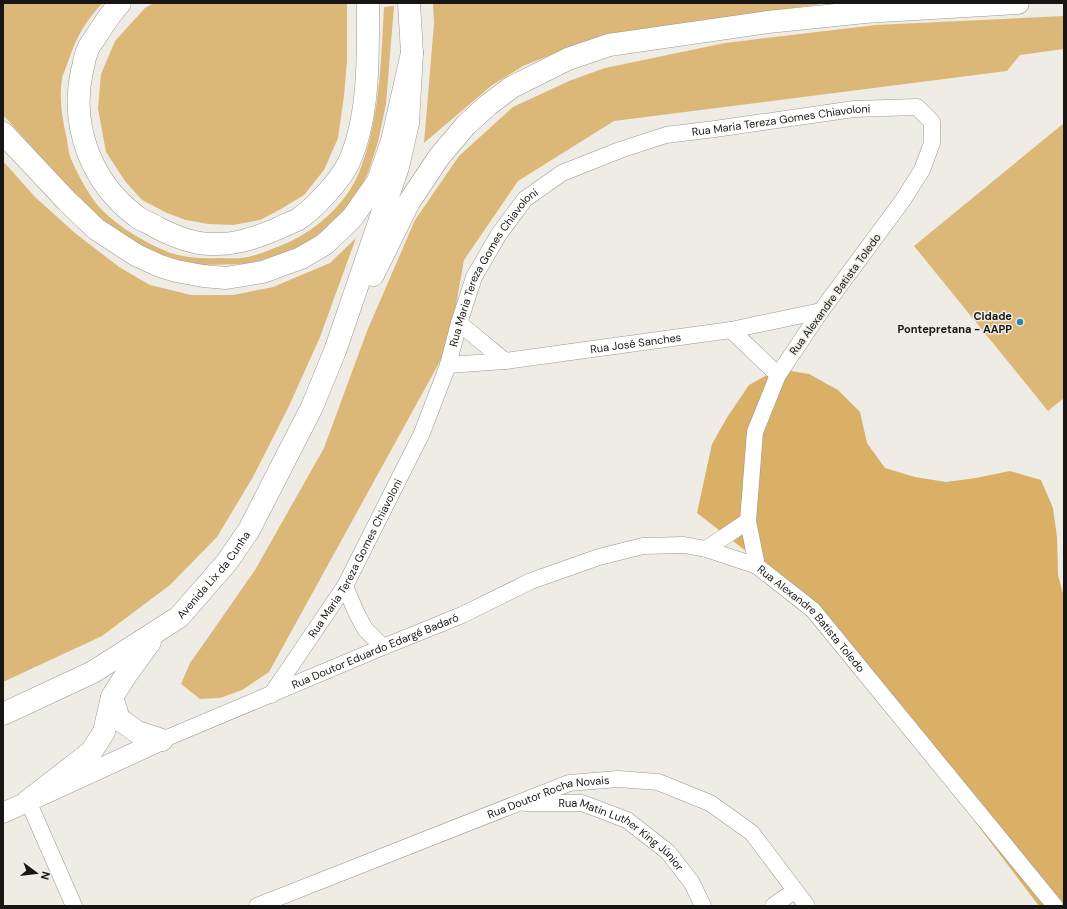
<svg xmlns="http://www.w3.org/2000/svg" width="1067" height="909" font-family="'DM Sans',sans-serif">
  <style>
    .green { fill: #dcb878 }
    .forest { fill: #d9b065 }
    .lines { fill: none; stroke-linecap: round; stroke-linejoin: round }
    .minor-casing { stroke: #9c9892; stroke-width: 17 }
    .tertiary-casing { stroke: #9c9892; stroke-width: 21 }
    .trunk-casing { stroke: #9c9892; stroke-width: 23 }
    .motorway-casing { stroke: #9c9892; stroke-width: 23 }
    .minor { stroke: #fff; stroke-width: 16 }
    .tertiary { stroke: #fff; stroke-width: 20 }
    .trunk { stroke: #fff; stroke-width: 22 }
    .motorway { stroke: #fff; stroke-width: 22 }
    .poi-dot { fill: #2588b2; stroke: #efece5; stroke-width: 1.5 }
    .labels { text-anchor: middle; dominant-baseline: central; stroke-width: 3; stroke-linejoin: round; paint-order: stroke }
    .street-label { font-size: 11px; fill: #171614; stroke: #efece5 }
    .poi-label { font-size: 11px; font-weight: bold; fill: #171614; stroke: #efece5; text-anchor: end }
  </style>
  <rect width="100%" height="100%" fill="#efece5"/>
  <g class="green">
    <path d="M3 3H103C87 18 76 38 69 59 67 66 63 73 62 79 59 98 62 117 66 135 68 143 68 152 71 159 78 175 90 198 102 210 120 228 150 246 174 254 189 258 204 259 219 258 228 258 239 259 248 257 261 254 275 248 287 243 318 229 348 202 360 170 380 119 381 60 384 7L394 6 386 104 378 142 368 173 358 194 344 212 324 230 305 244 282 254 248 264 203 265 173 261 150 251 95 216 3 115Z"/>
    <path d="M154 3H347V61L344 96 338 138 324 170 304 195 281 209 260 220 233 225 208 224 186 220 167 213 142 200 125 181 106 152 98 109 101 74 115 41 145 8Z"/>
    <path d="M433 3H828L612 34 561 51 523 66 491 86 424 143 434 23Z"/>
    <path d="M1064 16V49L1020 55 1007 71 614 121 518 181 464 260 449 345 269 672 242 690 220 698 200 699 181 684 190 663 200 649 255 570 324 448 367 331 415 220 459 156 513 107 569 81 605 68 725 43 876 25Z"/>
    <path d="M1064 123V398L1048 411 914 246Z"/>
    <path d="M3 161 35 197 75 233 119 267 150 285 191 295H233L273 287 330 263 356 238 320 337 289 406 253 477 217 537 170 585 102 636 3 682Z"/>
  </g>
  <path class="forest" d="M778 369 809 374 838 390 860 412 867 443 885 468 915 477 946 482 976 478 1010 471 1041 480 1053 508 1057 537 1058 575 1064 597V906H1039L804 596 697 513 712 444 728 416 749 385Z"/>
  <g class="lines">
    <g class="minor-casing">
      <g id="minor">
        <path d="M459 323 505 361"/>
        <path d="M731 330 778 375"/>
        <path id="s1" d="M448 365 505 361 731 330 821 311"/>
        <path d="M706 549 748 521"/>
        <path d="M345 586 356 612 365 629 383 647"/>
        <path id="s2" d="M271 695 345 586 422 433 448 365 459 323 474 277 499 234 525 199 562 173 620 150 666 135 715 129 854 109 917 107 932 122V143L922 170 903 200 821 311 778 375 755 432 748 521 757 566 813 610 1055 906"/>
        <path id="s3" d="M162 740 383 647 462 615 531 581 599 557 643 546 684 545 706 549 757 566"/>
        <path d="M28 801 74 906"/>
        <path id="s4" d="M525 803H582L627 820 668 852 692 883 703 906"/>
        <path id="s5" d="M257 906 569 783 618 779 658 782 710 803 752 833 807 906"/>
        <path d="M773 906 794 891"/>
      </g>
    </g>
    <g class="tertiary-casing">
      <path id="tertiary" d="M3 813 162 740"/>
    </g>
    <g class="trunk-casing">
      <g id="trunk">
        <path d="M373 275 409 202 439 157 466 125 488 105 512 87 568 59 609 45 768 22 865 12 1018 3"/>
        <path d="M112 697 119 719 137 732 162 740"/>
        <path id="s6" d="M3 714 93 672 179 617 227 562 249 530 312 407 335 351 398 167 408 123 412 53 409 3"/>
        <path d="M28 801 91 752 104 732 112 697 126 675 150 642"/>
      </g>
    </g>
    <g class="motorway-casing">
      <g id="motorway">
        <path d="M120 3C110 14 103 25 95 38 92 42 88 47 87 52 84 58 84 65 82 71 70 126 91 182 136 216 142 221 150 223 156 227 173 236 193 244 212 244 236 245 258 237 279 228 284 225 291 223 297 220 313 210 341 180 349 162 370 116 368 53 368 3"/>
        <path d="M3 133 67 201 96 229 136 255 160 266 176 271 203 276 226 278 263 272 301 258 325 244 352 218 378 181 392 141 412 53"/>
      </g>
    </g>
    <use href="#minor" class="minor"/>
    <use href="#tertiary" class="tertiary"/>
    <use href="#trunk" class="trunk"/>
    <use href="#motorway" class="motorway"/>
  </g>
  <circle class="poi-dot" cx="1020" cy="322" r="4"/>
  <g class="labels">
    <g class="street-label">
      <text stroke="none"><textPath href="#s2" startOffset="833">Rua Maria Tereza Gomes Chiavoloni</textPath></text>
      <text stroke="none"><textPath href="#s2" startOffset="485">Rua Maria Tereza Gomes Chiavoloni</textPath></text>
      <text transform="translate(835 294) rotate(-54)">Rua Alexandre Batista Toledo</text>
      <text stroke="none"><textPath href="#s1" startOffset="189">Rua José Sanches</textPath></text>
      <text stroke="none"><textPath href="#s2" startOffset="161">Rua Maria Tereza Gomes Chiavoloni</textPath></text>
      <text stroke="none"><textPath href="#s6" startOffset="256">Avenida Lix da Cunha</textPath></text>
      <text stroke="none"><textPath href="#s2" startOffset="1564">Rua Alexandre Batista Toledo</textPath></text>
      <text stroke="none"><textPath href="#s3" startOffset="231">Rua Doutor Eduardo Edargé Badaró</textPath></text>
      <text stroke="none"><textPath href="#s5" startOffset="312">Rua Doutor Rocha Novais</textPath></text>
      <text stroke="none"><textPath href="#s4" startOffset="106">Rua Matin Luther King Júnior</textPath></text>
    </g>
    <g class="poi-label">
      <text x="1012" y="316">Cidade<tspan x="1012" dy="13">Pontepretana - AAPP</tspan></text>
    </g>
  </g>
  <rect width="1067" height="909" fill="none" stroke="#171614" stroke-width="8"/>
  <g transform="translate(36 873) rotate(105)" stroke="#efece5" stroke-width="3" paint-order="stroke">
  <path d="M0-3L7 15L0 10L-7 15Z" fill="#171614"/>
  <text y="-6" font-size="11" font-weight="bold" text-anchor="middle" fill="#171614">N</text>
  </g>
</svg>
